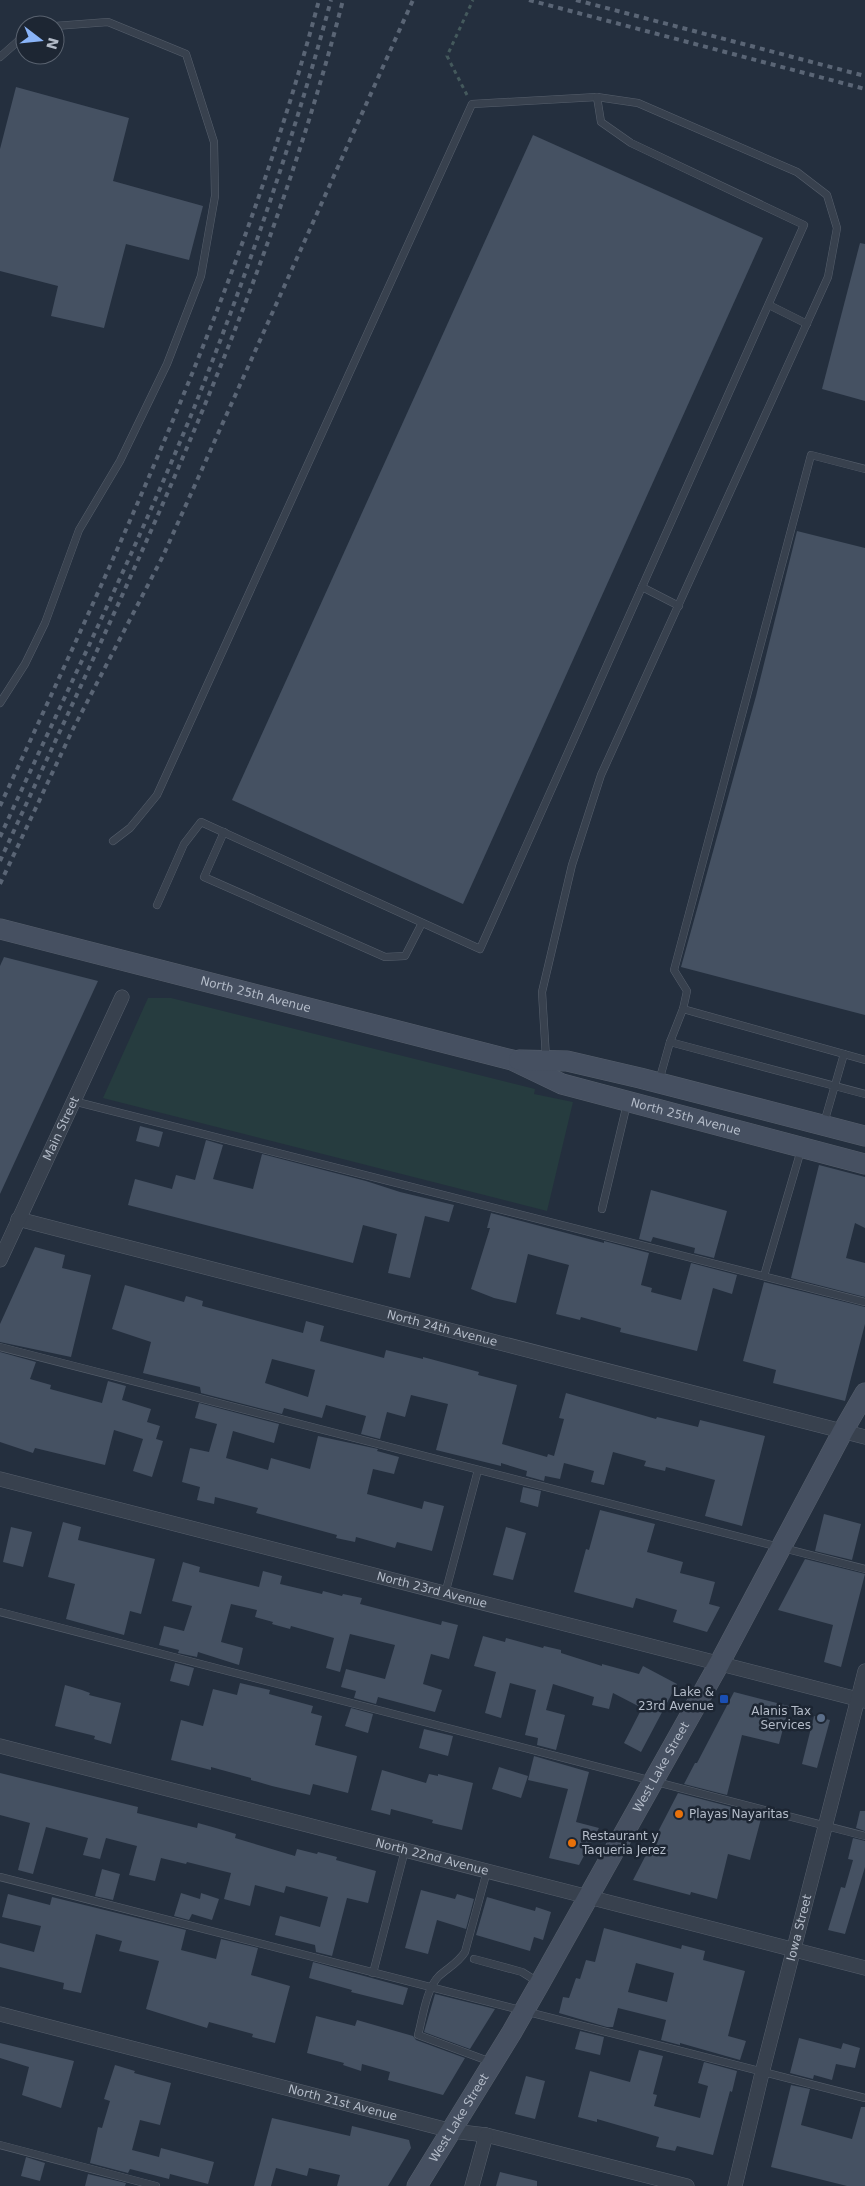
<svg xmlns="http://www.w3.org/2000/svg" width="865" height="2186" font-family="'DejaVu Sans',sans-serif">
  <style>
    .green { fill: #263c3f }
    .building { fill: #455162; fill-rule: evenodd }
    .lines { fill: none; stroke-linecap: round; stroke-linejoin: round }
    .lane-casing { stroke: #565f6c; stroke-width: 8 }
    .street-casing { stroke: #565f6c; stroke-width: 15 }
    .secondary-casing { stroke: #565f6c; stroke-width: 21 }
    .path { stroke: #44595c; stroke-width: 3; stroke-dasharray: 4 4; stroke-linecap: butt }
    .lane { stroke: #38414e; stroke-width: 7 }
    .street { stroke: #38414e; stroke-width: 14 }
    .secondary { stroke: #465061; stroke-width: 20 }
    .rail { stroke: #5a6575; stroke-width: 4; stroke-dasharray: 5 5; stroke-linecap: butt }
    .transit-dot { fill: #1a4fb4; stroke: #1d2633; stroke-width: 2 }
    .service-dot { fill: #5c6f8a; stroke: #1d2633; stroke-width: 2 }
    .food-dot { fill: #e8710a; stroke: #1d2633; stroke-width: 2 }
    .labels { text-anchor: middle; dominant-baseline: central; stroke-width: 5; stroke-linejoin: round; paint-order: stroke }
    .street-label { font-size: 12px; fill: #b4bcc9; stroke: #1d2633 }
    .poi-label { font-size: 12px; fill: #b4bcc9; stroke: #1d2633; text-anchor: end }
  </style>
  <rect width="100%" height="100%" fill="#242f3e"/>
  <path class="green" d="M148 998H171L535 1089 534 1094 573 1102 547 1211 103 1098Z"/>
  <g class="building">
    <path d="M16 87 129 118 113 181 203 206 189 260 126 244 104 328 51 316 58 286 0 271V149Z"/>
    <path d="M533 135 763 238 463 904 232 800Z"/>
    <path d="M860 243 865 244V401L822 389Z"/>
    <path d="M797 531 865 548V1015L681 967 756 696Z"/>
    <path d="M4 957 98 981 0 1194V966Z"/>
    <path d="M140 1126 163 1132 159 1147 136 1141Z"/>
    <path d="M206 1140 223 1145 213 1179 253 1189 262 1154 366 1181 400 1192 454 1205 449 1222 425 1216 410 1278 388 1273 397 1234 363 1225 353 1263 128 1205 135 1179 172 1189 176 1175 195 1180Z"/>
    <path d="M819 1165 865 1177V1228L855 1223 846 1258 865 1263V1297L791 1278Z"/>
    <path d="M651 1190 727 1211 714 1258 694 1253 695 1248 653 1237 651 1242 639 1239Z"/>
    <path d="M491 1213 604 1243V1241L649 1253 641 1285 652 1288 651 1292 681 1300 691 1263 737 1275 732 1294 713 1288 697 1351 620 1332 621 1328 581 1317 580 1320 556 1314 569 1265 528 1254 516 1303 494 1298 471 1289 490 1228H487Z"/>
    <path d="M35 1247 65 1255 62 1268 91 1275 71 1357 0 1342V1324Z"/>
    <path d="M764 1282 865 1307V1324L845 1401 773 1383 776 1370 743 1361Z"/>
    <path d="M125 1285 184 1302 186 1296 203 1301 202 1306 303 1333 306 1321 324 1326 320 1341 384 1358 386 1350 423 1359V1357L479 1372 478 1375 517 1385 502 1444 547 1457 548 1454 554 1456 564 1419 559 1418 566 1393 656 1419 657 1417 698 1427 700 1420 765 1436 742 1526 705 1516 715 1480 666 1467 665 1471 644 1466 646 1461 613 1452 604 1485 591 1482 594 1471 564 1463 560 1479 545 1476 544 1481 526 1476 527 1471 501 1463V1466L436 1450 448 1404 411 1395 405 1417 387 1412 380 1439 361 1434 366 1416 326 1405 322 1418 284 1408 282 1414 201 1393 200 1387 143 1373 151 1342 112 1329ZM272 1359 315 1370 308 1397 265 1383Z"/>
    <path d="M0 1352 36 1362 30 1379 51 1385 50 1389 102 1403 108 1381 126 1386 122 1400 151 1409 147 1422 160 1426 156 1439 163 1441 152 1477 133 1471 143 1439 114 1430 105 1465 35 1448 33 1453 0 1442Z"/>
    <path d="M199 1403 279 1424 274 1443 233 1431 226 1458 268 1470 271 1458 310 1469 318 1436 378 1449 377 1451 399 1457 394 1474 373 1469 367 1494 422 1509 424 1501 444 1506 432 1551 397 1542 395 1548 356 1537 355 1542 336 1538 337 1535 256 1513 258 1508 215 1497 214 1504 197 1500 200 1487 182 1482 190 1448 209 1452 217 1424 195 1418Z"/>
    <path d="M523 1487 541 1491 538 1507 520 1502Z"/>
    <path d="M600 1510 655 1524 647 1552 683 1562 680 1573 715 1582 709 1604 720 1607 707 1632 673 1622 677 1610 636 1598 633 1608 574 1592 586 1549 589 1550Z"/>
    <path d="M824 1514 861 1524 852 1560 815 1551Z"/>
    <path d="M63 1522 81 1527 78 1540 155 1559 141 1614 130 1611 124 1635 66 1619 75 1584 48 1577Z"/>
    <path d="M11 1527 32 1532 23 1567 3 1562Z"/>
    <path d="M506 1527 526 1533 513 1580 493 1575Z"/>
    <path d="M805 1559 865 1574 841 1667 824 1662 833 1625 778 1610Z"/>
    <path d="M183 1562 200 1567 199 1572 259 1587 263 1571 282 1576 280 1584 322 1594 323 1591 342 1596 343 1594 362 1598 360 1604 441 1625 442 1621 458 1625 449 1659 431 1654 423 1684 442 1690 435 1712 378 1697 376 1704 354 1698 356 1691 341 1687 346 1669 385 1679 395 1645 350 1634 340 1672 326 1668 334 1638 291 1626 290 1629 272 1624 273 1622 255 1617 257 1610 231 1604 221 1642 243 1648 239 1665 198 1652 197 1657 178 1653 179 1650 159 1645 164 1626 184 1631 192 1606 172 1601Z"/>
    <path d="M483 1636 505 1642 506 1638 543 1648 544 1646 561 1650V1653L602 1666V1664L639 1674 643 1666 677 1684 641 1752 624 1743 642 1708 613 1693 609 1709 592 1705 594 1697 553 1684 546 1710 565 1715 556 1750 537 1745 538 1738 525 1735 536 1690 510 1683 501 1718 485 1713 496 1672 474 1666Z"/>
    <path d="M175 1663 194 1668 189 1686 170 1681Z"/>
    <path d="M240 1683 270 1690 269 1694 313 1706 311 1713 322 1716 315 1745 357 1756 348 1793 313 1784 310 1795 272 1786 251 1780V1778L211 1767V1770L171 1760 181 1720 203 1726 213 1689 237 1695Z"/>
    <path d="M65 1685 82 1690 90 1693 89 1695 121 1703 111 1744 94 1739 95 1736 55 1726Z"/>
    <path d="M734 1692 789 1706 779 1744 742 1735 727 1795 684 1784 695 1763H697Z"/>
    <path d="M351 1708 373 1714 368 1733 345 1726Z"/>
    <path d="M814 1716 830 1720 817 1768 802 1764Z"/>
    <path d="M424 1729 453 1736 448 1756 419 1748Z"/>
    <path d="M534 1756 589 1772 576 1822 599 1828 579 1865 549 1858 568 1789 528 1780Z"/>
    <path d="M499 1767 528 1776 521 1798 492 1789Z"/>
    <path d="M382 1770 426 1783 429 1774 438 1776V1774L473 1783 462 1830 432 1823 433 1820 391 1809 390 1815 371 1810Z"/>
    <path d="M0 1773 138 1807 137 1813 197 1828 198 1823 216 1828 236 1834 235 1838 295 1856 297 1849 317 1854 318 1852 337 1857 336 1860 376 1871 368 1903 347 1898 332 1956 316 1952 315 1945 275 1935 280 1916 320 1927 328 1897 286 1886 284 1893 255 1885 250 1906 224 1899 231 1873 187 1862 186 1864 161 1858 155 1881 129 1875 137 1846 106 1838 100 1859 83 1855 88 1838 46 1827 33 1874 18 1870 30 1823 0 1815Z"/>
    <path d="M678 1793 762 1815 750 1860 728 1854 717 1899 691 1892 690 1895 633 1880Z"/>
    <path d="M860 1811H865V1831L856 1828Z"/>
    <path d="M853 1838 865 1841V1867L845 1934 828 1930 841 1887 845 1888 853 1860 848 1859Z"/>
    <path d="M102 1869 120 1874 113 1900 95 1896Z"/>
    <path d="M421 1890 455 1899 457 1894 474 1899 466 1929 437 1920 428 1954 405 1948Z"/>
    <path d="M181 1893 200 1899 201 1893 219 1899 212 1920 192 1914 189 1920 174 1916Z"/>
    <path d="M8 1894 50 1905 52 1897 186 1930 181 1950 216 1959 221 1939 258 1948 251 1975 290 1986 275 2043 252 2037 253 2034 209 2022 207 2028 146 2009 159 1961 119 1951 122 1941 96 1934 81 1993 63 1989 64 1983 0 1967V1943L34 1952 41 1926 2 1917Z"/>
    <path d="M487 1897 535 1911 536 1907 551 1912 543 1940 534 1937 530 1951 476 1935Z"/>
    <path d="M604 1928 681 1949 682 1945 705 1951 703 1960 745 1971 728 2036 746 2041 740 2060 680 2043V2045L661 2040 666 2020 618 2008 613 2027H607L559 2013 563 1997 569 1998 576 1978 580 1979 586 1960 595 1962ZM636 1963 674 1973 667 2002 628 1992Z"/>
    <path d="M313 1962 408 1988 403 2005 351 1992 352 1990 309 1978Z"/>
    <path d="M435 1994 495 2009 470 2049 424 2032Z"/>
    <path d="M316 2016 355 2026 357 2020 413 2036 416 2040 465 2058 443 2095 388 2080 390 2072 362 2064 361 2071 343 2065 344 2063 307 2053Z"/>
    <path d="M580 2031 604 2037 600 2055 575 2049Z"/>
    <path d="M799 2038 841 2049 843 2043 860 2048 855 2068 836 2064 832 2080 814 2075 813 2079 790 2073Z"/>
    <path d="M0 2043 74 2061 61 2108 22 2095 29 2067 0 2058Z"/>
    <path d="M639 2050 663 2056 653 2094 657 2095 654 2106 700 2118 708 2086 698 2083 704 2062 737 2071 732 2092 730 2091 713 2155 677 2146 675 2151 656 2147 659 2137 597 2119V2122L578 2117 590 2071 630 2082Z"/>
    <path d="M115 2065 135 2071 134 2073 171 2083 160 2125 140 2120 132 2150 159 2157 161 2148 214 2162 208 2184 170 2174 169 2179 130 2169 128 2173 90 2163 98 2127 102 2128 110 2101 104 2099Z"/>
    <path d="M526 2076 545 2081 535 2119 515 2114Z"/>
    <path d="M791 2085 810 2089 801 2125 852 2139 861 2107H865V2186H847L771 2167Z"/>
    <path d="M272 2118 350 2136 352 2126 409 2140 411 2148 388 2186H337L340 2175 309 2168 307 2176 276 2168 271 2186H254Z"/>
    <path d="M26 2157 45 2163 40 2181 21 2176Z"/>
    <path d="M500 2172 537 2181V2186H496Z"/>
    <path d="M88 2174 126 2183 125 2186H85Z"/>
  </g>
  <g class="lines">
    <g class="lane-casing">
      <g id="lane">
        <path d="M0 57 25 35"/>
        <path d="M769 305 807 324"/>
        <path d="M642 587 679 606"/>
        <path d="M0 703 25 664 45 623 79 530 120 461 167 364 201 276 215 196 214 142 186 54 108 22 55 26"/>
        <path d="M224 832 204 877 385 957 405 956 422 923"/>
        <path d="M113 841 130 828 157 795 472 104 597 97 638 103 797 172 827 195 837 228 828 277 601 775 572 865 542 992 546 1058"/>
        <path d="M157 905 184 844 201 822 480 949 804 225 631 143 601 122 597 97"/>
        <path d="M683 1009 687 991 674 970 811 455 865 469"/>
        <path d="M670 1042 683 1009 865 1060"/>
        <path d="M659 1081 670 1042 865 1094"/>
        <path d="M73 1101 865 1302"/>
        <path d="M824 1123 844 1054"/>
        <path d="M602 1209 627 1104"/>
        <path d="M764 1276 801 1150"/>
        <path d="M0 1347 865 1569"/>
        <path d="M445 1594 478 1470"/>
        <path d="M0 1612 865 1836"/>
        <path d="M487 1871 465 1952C458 1963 449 1967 439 1976 426 1989 423 2017 418 2035L491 2062"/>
        <path d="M0 1877 865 2098"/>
        <path d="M474 1959 522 1972 538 1982"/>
        <path d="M373 1973 405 1850"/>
        <path d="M0 2145 156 2186"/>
      </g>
    </g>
    <g class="street-casing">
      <g id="street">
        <path id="s1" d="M18 1219 865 1437"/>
        <path id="s2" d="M0 1260 122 997"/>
        <path id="s3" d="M0 1479 865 1701"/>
        <path id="s4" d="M0 1746 865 1968"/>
        <path id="s5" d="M0 2014 452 2131 486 2135 687 2186"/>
        <path d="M472 2186 486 2135"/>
        <path id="s6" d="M735 2186 762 2073 865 1671"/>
      </g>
    </g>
    <g class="secondary-casing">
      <g id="secondary">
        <path id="s7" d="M0 929 512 1060 562 1084 865 1164"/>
        <path d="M519 1060 567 1061 640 1078 865 1136"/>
        <path id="s8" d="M417 2186 512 2032 540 1983 719 1664 843 1431 865 1393"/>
      </g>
    </g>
    <path class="path" d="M467 95 447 56 473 0"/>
    <use href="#lane" class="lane"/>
    <use href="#street" class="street"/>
    <use href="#secondary" class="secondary"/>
    <g class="rail">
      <path d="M529 0 865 89"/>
      <path d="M576 0 865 76"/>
      <path d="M0 806C121 544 245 281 319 0"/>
      <path d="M0 837C65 694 135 553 194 408 247 275 294 138 331 0"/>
      <path d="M0 861C129 580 266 301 343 0"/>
      <path d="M0 884 72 731 163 556 413 0"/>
    </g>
  </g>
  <rect class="transit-dot" x="719" y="1694" width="10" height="10" rx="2.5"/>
  <circle class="service-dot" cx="821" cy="1718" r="5"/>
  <g class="food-dot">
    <circle cx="679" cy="1814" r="5"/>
    <circle cx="572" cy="1843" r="5"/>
  </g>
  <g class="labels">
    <g class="street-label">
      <text stroke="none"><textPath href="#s7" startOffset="264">North 25th Avenue</textPath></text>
      <text stroke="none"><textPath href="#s7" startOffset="712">North 25th Avenue</textPath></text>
      <text stroke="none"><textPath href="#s2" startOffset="145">Main Street</textPath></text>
      <text stroke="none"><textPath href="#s1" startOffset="438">North 24th Avenue</textPath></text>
      <text stroke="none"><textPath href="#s3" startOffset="446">North 23rd Avenue</textPath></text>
      <text stroke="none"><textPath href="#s8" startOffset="485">West Lake Street</textPath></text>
      <text stroke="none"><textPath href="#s4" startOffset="446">North 22nd Avenue</textPath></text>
      <text stroke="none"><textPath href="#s6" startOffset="266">Iowa Street</textPath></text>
      <text stroke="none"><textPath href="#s5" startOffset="354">North 21st Avenue</textPath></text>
      <text stroke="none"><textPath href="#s8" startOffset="80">West Lake Street</textPath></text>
    </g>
    <g class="poi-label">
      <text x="714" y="1692">Lake &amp;<tspan x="714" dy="14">23rd Avenue</tspan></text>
      <text x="811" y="1711">Alanis Tax<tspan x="811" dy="14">Services</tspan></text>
      <text x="689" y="1814" text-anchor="start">Playas Nayaritas</text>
      <text x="582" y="1836" text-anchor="start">Restaurant y<tspan x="582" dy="14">Taqueria Jerez</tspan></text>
    </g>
  </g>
  <g transform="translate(40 40) rotate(106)"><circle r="24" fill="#1d2633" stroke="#59626f"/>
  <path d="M0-4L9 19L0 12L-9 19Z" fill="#8ab4f8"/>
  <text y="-8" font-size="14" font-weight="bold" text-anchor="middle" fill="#b4bcc9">N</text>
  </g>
</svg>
